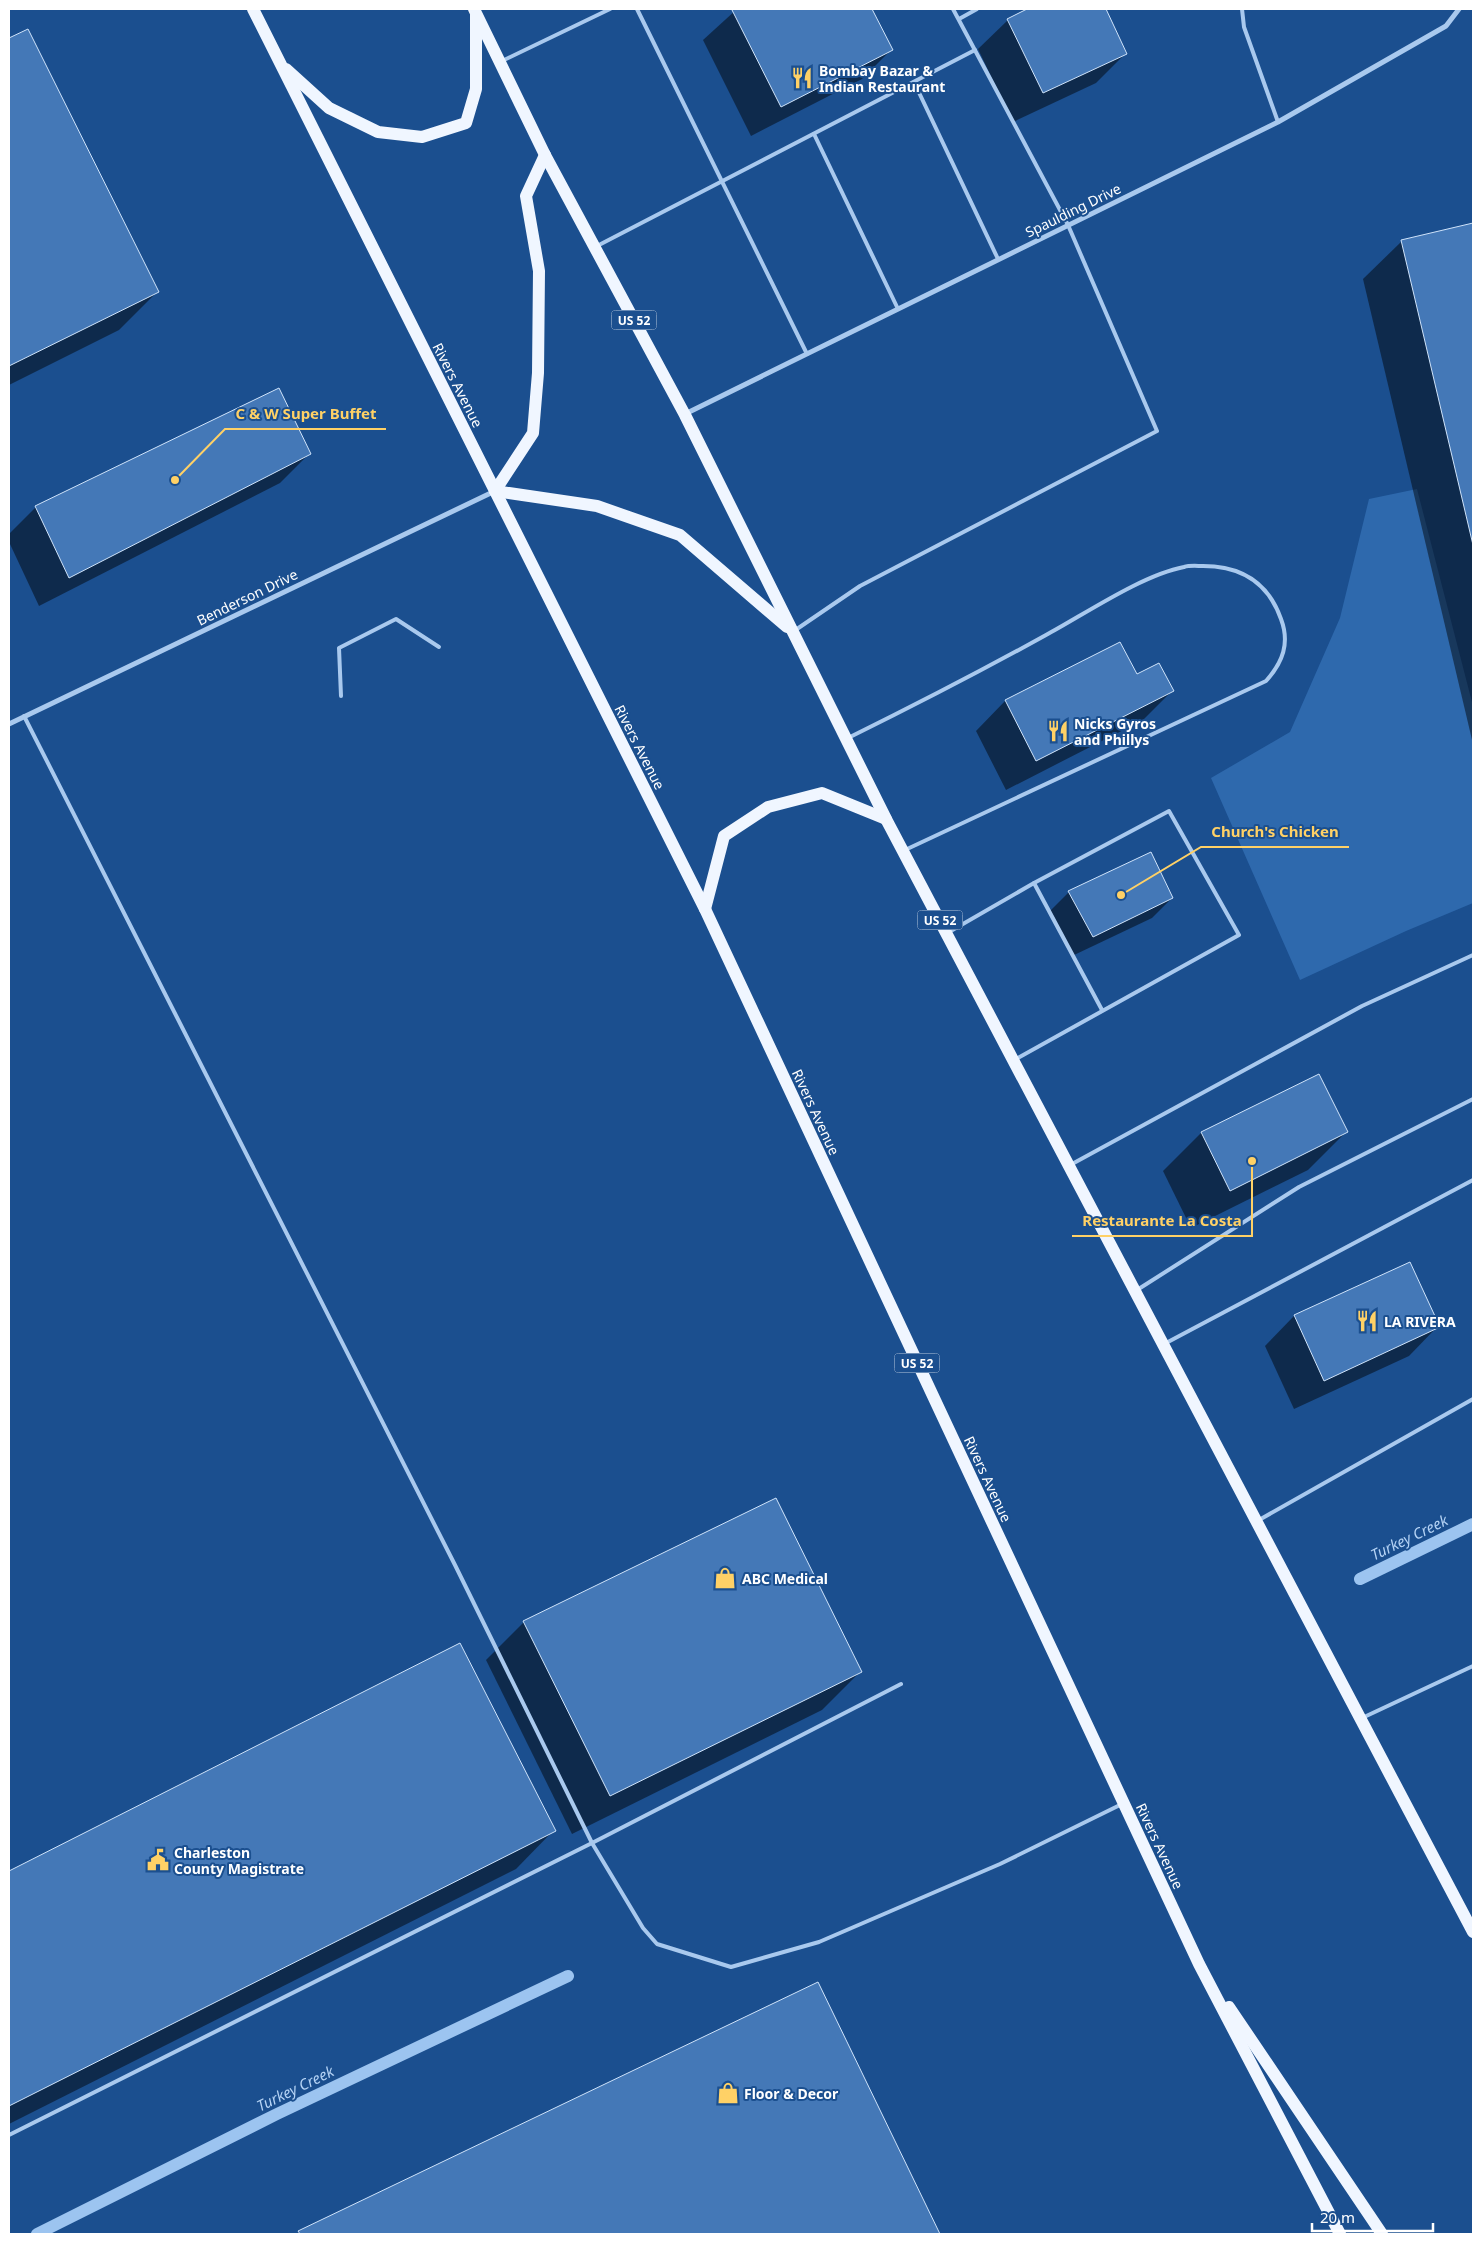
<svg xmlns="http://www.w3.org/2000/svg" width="1482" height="2243" font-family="'Noto Sans',sans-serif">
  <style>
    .green { fill: #2e69ad }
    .shadow { fill: #0007 }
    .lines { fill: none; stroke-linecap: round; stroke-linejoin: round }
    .stream { stroke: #9cc4f0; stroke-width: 12 }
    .building { fill: #4478b7; stroke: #cfe3fa }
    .lane { stroke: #a9c9ee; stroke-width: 4 }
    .street { stroke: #a9c9ee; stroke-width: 5 }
    .primary { stroke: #f0f6ff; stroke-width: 12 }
    .labels { text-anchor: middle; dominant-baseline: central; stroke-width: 4; stroke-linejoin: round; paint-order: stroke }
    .shield { fill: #1b4f8f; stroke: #bbcadd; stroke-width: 1 }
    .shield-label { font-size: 12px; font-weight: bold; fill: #fff }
    .poi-label { font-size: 14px; font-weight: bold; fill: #fff; stroke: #1b4f8f; text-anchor: start }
    .street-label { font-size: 14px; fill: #fff; stroke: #1b4f8f }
    .water-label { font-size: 15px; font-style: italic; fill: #b5d3f5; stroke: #1b4f8f }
    .leader { fill: none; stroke: #ffd166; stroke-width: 2 }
    .callout-dot { fill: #ffd166; stroke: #1b4f8f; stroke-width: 2 }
    .callout-label { font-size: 15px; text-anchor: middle; font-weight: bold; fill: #ffd166; stroke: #1b4f8f; stroke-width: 4; stroke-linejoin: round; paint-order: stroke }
  </style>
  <rect width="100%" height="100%" fill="#1b4f8f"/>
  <path class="green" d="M1417 489 1473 706V903L1406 931 1300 980 1211 778 1290 732 1340 618 1369 499Z"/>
  <g class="shadow">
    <path d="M737 9H871L892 49 862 79 751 136 703 40Z"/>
    <path d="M1030 9H1104L1126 53 1096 83 1013 122 978 49 1008 20Z"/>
    <path d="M27 30 157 292 119 330 9 385V40Z"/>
    <path d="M1473 224V744L1363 279 1402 241Z"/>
    <path d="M310 453 280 483 39 606 9 542V534L36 507Z"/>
    <path d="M1119 643 1136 676 1172 691 1143 720 1006 790 976 731 1005 701Z"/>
    <path d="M1069 892 1172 898 1152 918 1072 956 1049 912Z"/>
    <path d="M1318 1076 1346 1132 1308 1170 1191 1228 1163 1171 1201 1133Z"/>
    <path d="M1409 1264 1438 1326 1409 1356 1294 1409 1265 1346 1294 1316Z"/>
    <path d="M524 1622 860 1672 822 1710 572 1834 486 1660Z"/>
    <path d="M460 1645 554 1830 516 1869 9 2124V1873Z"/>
    <path d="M817 1983 939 2234H297L299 2232Z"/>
  </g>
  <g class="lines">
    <g class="stream">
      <path d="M1360 1579 1473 1524"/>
      <path d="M37 2234 277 2114 568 1976"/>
    </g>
  </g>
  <g class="building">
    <path d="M734 9H872L893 50 781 107 732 10Z"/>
    <path d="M1027 9H1106L1127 54 1043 93 1007 19Z"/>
    <path d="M28 29 159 292 9 366V38Z"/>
    <path d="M1473 223V545L1401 240Z"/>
    <path d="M279 388 311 454 69 578 35 506Z"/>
    <path d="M1120 642 1137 674 1159 663 1174 691 1036 761 1005 700Z"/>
    <path d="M1151 852 1173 898 1093 937 1068 891Z"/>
    <path d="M1319 1074 1348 1132 1230 1191 1201 1132Z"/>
    <path d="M1410 1262 1440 1327 1324 1381 1294 1315Z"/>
    <path d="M776 1498 862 1672 610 1796 523 1621Z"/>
    <path d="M460 1643 556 1831 9 2106V1871Z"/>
    <path d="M818 1982 940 2234H300L298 2231Z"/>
  </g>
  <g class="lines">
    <g class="lane">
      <path d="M637 9 807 354"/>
      <path d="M1242 9 1244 27 1278 122"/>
      <path d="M959 19 977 9"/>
      <path d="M502 61 610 9"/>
      <path d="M914 82 998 259"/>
      <path d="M814 134 898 309"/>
      <path d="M597 246 975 50"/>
      <path d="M794 631 860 586 1157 431 1068 225 953 9"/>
      <path d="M341 696 339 648 396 619 439 647"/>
      <path d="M24 716 455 1565 592 1843 643 1928 657 1944 731 1967 819 1942 1000 1864 1122 1804"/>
      <path d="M848 738C915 705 981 671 1046 635 1085 614 1142 575 1184 567 1190 565 1197 566 1203 566 1241 566 1268 582 1281 619 1290 643 1283 662 1266 681L905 850"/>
      <path d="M1034 883 1102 1010"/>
      <path d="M949 932 1034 883 1169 811 1239 935 1016 1059"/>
      <path d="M1072 1164 1362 1006 1473 955"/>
      <path d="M1137 1290 1299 1187 1473 1099"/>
      <path d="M1166 1343 1473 1180"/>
      <path d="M1259 1520 1473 1399"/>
      <path d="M1362 1718 1473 1666"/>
      <path d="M9 2135 592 1843 901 1684"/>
    </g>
    <g class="street">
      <path d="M685 414 1278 122 1446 26 1459 9"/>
      <path d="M9 724 495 491"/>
    </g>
    <g class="primary">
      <path d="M253 9 705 909 1199 1964 1340 2234"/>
      <path d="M474 9 545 155 685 415 886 819 1473 1932"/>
      <path d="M286 69 329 108 378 132 422 137 466 123 476 89V15"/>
      <path d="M495 491 533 433 538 373 539 271 526 196 545 155"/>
      <path d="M495 491 597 506 680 535 787 627"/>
      <path d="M705 909 724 836 768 807 822 793 886 819"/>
      <path d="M1229 2007 1382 2234"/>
    </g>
  </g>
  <defs>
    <g id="restaurant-bare" transform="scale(1.725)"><path d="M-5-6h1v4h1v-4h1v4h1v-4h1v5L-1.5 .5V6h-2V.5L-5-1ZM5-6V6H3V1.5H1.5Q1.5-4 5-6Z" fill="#ffd166" stroke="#1b4f8f" stroke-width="2.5" paint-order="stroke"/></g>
    <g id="shop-bare" transform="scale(1.725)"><path d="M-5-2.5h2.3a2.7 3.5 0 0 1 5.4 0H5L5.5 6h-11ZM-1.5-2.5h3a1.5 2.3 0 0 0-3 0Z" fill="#ffd166" stroke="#1b4f8f" stroke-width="2.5" paint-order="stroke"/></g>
    <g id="civic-bare" transform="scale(1.725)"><path d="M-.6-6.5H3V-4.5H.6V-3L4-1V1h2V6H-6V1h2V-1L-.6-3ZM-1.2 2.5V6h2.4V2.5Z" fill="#ffd166" stroke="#1b4f8f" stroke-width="2.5" paint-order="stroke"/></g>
  </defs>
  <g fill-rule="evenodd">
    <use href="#restaurant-bare" x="802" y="78"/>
    <use href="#restaurant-bare" x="1058" y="731"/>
    <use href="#restaurant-bare" x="1367" y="1321"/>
    <use href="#shop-bare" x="725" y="1578"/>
    <use href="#civic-bare" x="158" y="1860"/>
    <use href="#shop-bare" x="728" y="2093"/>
  </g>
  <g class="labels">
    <g class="shield">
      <rect x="611.5" y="310.5" width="45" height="19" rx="4"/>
      <rect x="917.5" y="910.5" width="45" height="19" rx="4"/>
      <rect x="894.5" y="1353.5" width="45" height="19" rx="4"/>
    </g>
    <g class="shield-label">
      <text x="634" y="320">US 52</text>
      <text x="940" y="920">US 52</text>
      <text x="917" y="1363">US 52</text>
    </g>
    <g class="poi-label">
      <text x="819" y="70">Bombay Bazar &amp;<tspan x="819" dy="16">Indian Restaurant</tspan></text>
      <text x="1074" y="723">Nicks Gyros<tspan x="1074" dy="16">and Phillys</tspan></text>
      <text x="1384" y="1321">LA RIVERA</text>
      <text x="742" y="1578">ABC Medical</text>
      <text x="174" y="1852">Charleston<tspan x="174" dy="16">County Magistrate</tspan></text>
      <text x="744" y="2093">Floor &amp; Decor</text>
    </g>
    <g class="street-label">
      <text transform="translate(1073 210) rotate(-26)">Spaulding Drive</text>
      <text transform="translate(458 385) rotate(63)">Rivers Avenue</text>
      <text transform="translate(247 597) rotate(-26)">Benderson Drive</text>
      <text transform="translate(640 747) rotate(63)">Rivers Avenue</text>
      <text transform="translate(816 1112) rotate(65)">Rivers Avenue</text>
      <text transform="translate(988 1479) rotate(65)">Rivers Avenue</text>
      <text transform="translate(1160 1846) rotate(65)">Rivers Avenue</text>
    </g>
    <g class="water-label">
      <text transform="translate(1409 1537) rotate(-26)">Turkey Creek</text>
      <text transform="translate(295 2088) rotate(-26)">Turkey Creek</text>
    </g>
  </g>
  <path class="leader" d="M175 480L225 429H386M1121 895L1201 847H1349M1252 1161L1252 1236H1072"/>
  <g class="callout-dot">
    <circle cx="175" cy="480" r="5"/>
    <circle cx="1121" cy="895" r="5"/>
    <circle cx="1252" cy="1161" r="5"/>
  </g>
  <g class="callout-label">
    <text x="306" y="419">C &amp; W Super Buffet</text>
    <text x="1275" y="837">Church's Chicken</text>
    <text x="1162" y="1226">Restaurante La Costa</text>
  </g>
  <rect width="1482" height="2243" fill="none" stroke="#ffffff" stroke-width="20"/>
  <path d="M1312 2223v8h121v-8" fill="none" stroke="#ffffff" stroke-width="2.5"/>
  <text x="1320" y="2223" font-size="15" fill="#ffffff" stroke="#1b4f8f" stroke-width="4" paint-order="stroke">20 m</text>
</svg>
